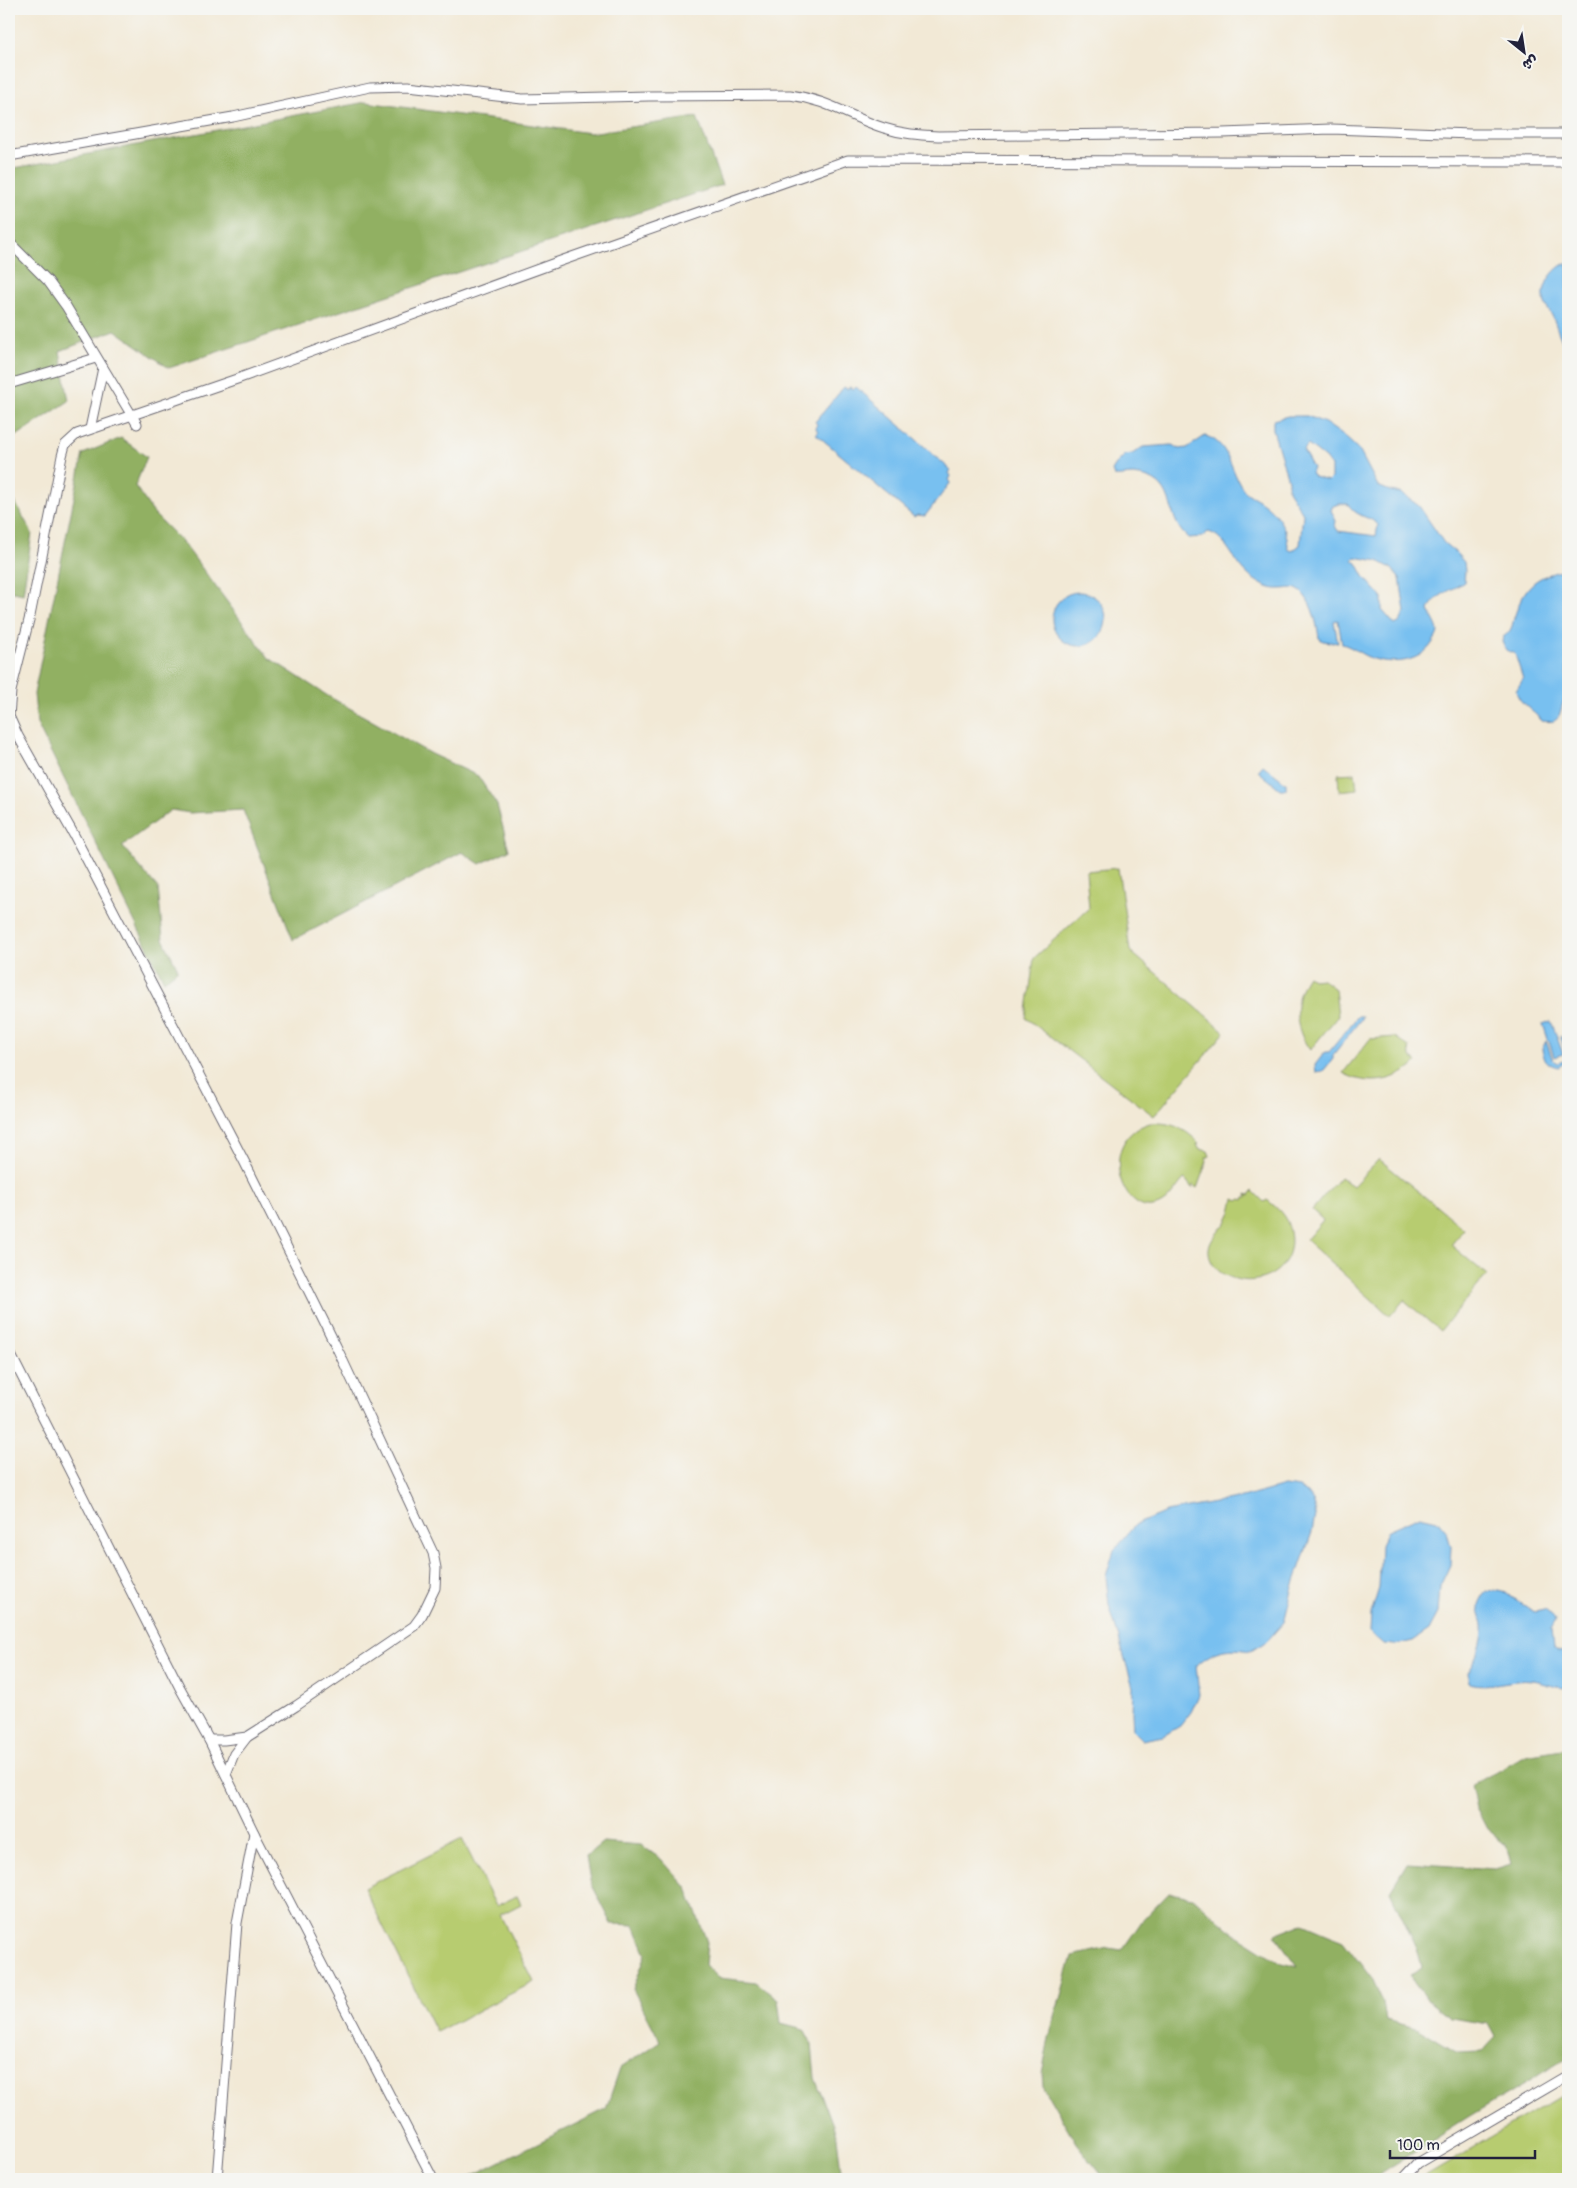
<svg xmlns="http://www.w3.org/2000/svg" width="1577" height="2188" font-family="Pangolin,'Playpen Sans Arabic',sans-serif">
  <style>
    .green { fill: #b7cc70; stroke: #6c7756 }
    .forest { fill: #91b062; stroke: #5a694e }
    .water { fill: #78c0f0; stroke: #4d7196; fill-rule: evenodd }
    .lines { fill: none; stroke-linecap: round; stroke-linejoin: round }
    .minor-casing { stroke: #6b6871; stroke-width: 11 }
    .minor { stroke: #fff; stroke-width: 9 }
  </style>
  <rect width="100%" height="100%" fill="#f6f6f2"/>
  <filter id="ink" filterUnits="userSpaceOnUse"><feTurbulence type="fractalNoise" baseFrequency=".02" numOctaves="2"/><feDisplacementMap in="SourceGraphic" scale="10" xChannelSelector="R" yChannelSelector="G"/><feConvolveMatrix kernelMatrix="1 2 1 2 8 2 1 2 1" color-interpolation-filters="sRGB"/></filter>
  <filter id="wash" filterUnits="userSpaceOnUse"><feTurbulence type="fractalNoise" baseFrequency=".0096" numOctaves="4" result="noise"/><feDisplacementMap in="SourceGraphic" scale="20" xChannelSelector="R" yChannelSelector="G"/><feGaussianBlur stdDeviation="1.12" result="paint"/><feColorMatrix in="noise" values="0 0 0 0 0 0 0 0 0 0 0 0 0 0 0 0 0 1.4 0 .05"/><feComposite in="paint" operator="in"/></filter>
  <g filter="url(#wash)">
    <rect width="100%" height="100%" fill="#f2e9d6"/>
    <g class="green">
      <path d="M1355 773 1357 789 1339 791 1338 774Z"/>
      <path d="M1118 868 1130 951 1225 1032 1154 1116 1026 1018 1034 958 1089 908 1086 871Z"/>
      <path d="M1308 976 1314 980 1322 979 1335 989 1338 1016 1310 1050C1293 1027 1292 999 1308 976Z"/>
      <path d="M1395 1037 1409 1047 1410 1056 1417 1062C1397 1082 1368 1087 1343 1073L1370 1039Z"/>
      <path d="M1150 1123C1172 1122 1184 1128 1199 1143L1197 1144 1199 1149 1208 1151 1210 1156 1206 1158 1207 1161 1197 1188 1193 1185 1192 1188 1185 1179 1183 1180C1176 1188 1169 1201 1159 1205 1124 1222 1093 1140 1150 1123Z"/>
      <path d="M1379 1159 1464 1229 1451 1245 1487 1275 1440 1331 1404 1300 1390 1316 1306 1240 1323 1220 1312 1210 1340 1177 1353 1186Z"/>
      <path d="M1253 1191 1264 1202 1267 1200C1275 1206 1283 1213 1287 1222 1305 1267 1257 1296 1220 1272 1213 1266 1208 1258 1209 1249 1210 1237 1224 1228 1229 1217 1232 1211 1232 1205 1234 1199L1238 1201 1241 1199 1244 1200 1245 1197H1248L1247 1194 1250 1195Z"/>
      <path d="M462 1839 496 1906 517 1896 521 1904 500 1915 534 1982 436 2032 364 1888Z"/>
      <path d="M1568 2091V2179H1420Z"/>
    </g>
    <g class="forest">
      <path d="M366 102 590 133 697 117 722 185 169 368 115 330 60 351 69 401 9 441V169Z"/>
      <path d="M121 438 147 457 135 486 155 515 184 544 269 658 328 696 431 754 478 776 497 805 509 850 480 864 462 852 293 940 243 810 190 813 171 810 122 846 158 888 163 939 178 969 164 981 37 724 34 694 83 454Z"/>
      <path d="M9 491 32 533 23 594 9 591Z"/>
      <path d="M1568 1748V2058L1468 2118 1380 2174 1379 2179H1105L1076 2143 1043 2086 1042 2073 1049 2038 1072 1956 1108 1948 1122 1950 1142 1921 1169 1893 1193 1897 1235 1934 1281 1963 1298 1967 1275 1935 1303 1924 1343 1941 1372 1979 1383 2003 1386 2020 1418 2029 1456 2052 1483 2051 1496 2037 1489 2024 1450 2018 1426 1999 1409 1976 1422 1968 1418 1951 1390 1891 1407 1863 1495 1869 1511 1864 1506 1844 1487 1829 1476 1808 1471 1786 1525 1755Z"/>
      <path d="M603 1842 641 1845 661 1859 687 1888 707 1942 705 1965 719 1978 756 1982 778 1999 781 2023 804 2029 812 2044 815 2078 837 2137 842 2179H465L606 2109 620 2068 660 2041 633 1989 646 1954 634 1925 612 1924 590 1881 586 1856Z"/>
    </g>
    <g class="water">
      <path d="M1568 262V348C1560 341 1558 330 1554 320 1552 314 1547 309 1545 303 1540 286 1553 268 1568 262Z"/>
      <path d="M844 387 847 389 850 387 854 389 856 387 951 470 949 473 951 476 949 480 951 482 925 516 917 515 914 517 816 434 818 432 816 428 817 424 815 422Z"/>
      <path d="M1288 416H1307L1325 423 1345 437 1359 450 1378 486 1390 491 1401 493 1419 506 1444 543 1455 552 1464 562 1465 571 1464 582C1451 591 1434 595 1429 610 1431 617 1437 624 1438 631 1438 635 1435 639 1433 642 1421 662 1395 665 1374 659 1362 656 1354 647 1342 644L1338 620 1334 621 1338 643 1323 641 1319 638C1317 624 1313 606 1304 595 1295 585 1291 589 1280 589 1270 590 1260 584 1252 578 1234 565 1226 535 1208 532L1202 537 1188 538C1162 516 1181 479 1133 475 1127 475 1120 477 1114 476L1112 471 1118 462 1125 455 1132 454 1143 447 1172 445 1180 449 1187 448 1205 436C1230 442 1230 472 1244 490 1248 495 1255 497 1260 501 1277 512 1288 529 1288 549L1292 551 1300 545 1303 514 1288 490V480L1273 430V420ZM1308 445 1325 458 1331 466V478L1328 481 1314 477 1311 473 1313 468 1303 450ZM1339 504H1348C1358 519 1369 515 1378 525L1376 536 1338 531 1335 526 1336 521 1331 510 1333 506ZM1355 557 1378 561 1391 568 1400 578 1405 612 1400 622 1395 625 1382 610V597L1365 578 1357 563 1353 560Z"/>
      <path d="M1568 569V661C1565 671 1568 679 1568 689 1568 694 1565 696 1564 700 1558 715 1562 724 1542 721 1533 710 1519 704 1516 691L1523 679 1515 654 1506 650 1502 642 1503 637C1511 632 1512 627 1514 618 1525 584 1534 577 1568 569Z"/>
      <circle cx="1079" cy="619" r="27"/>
      <path d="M1263 765 1286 783V789H1280L1258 771Z"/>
      <path d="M1358 1016H1362L1361 1019 1333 1055V1059L1323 1071 1316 1072 1315 1065 1325 1052H1329Z"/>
      <path d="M1551 1021 1563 1054 1554 1057 1543 1024Z"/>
      <path d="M1560 1036 1568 1041V1061L1558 1067C1548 1065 1543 1059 1542 1049L1546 1041 1553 1060 1557 1063 1564 1061 1567 1055Z"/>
      <path d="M1284 1486 1299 1488 1306 1492 1313 1501 1316 1510 1312 1532 1293 1587 1284 1622 1267 1641 1251 1651C1229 1647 1213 1649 1196 1665L1199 1695 1191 1712 1180 1726 1163 1736 1142 1740 1133 1731 1132 1713 1133 1687 1109 1605 1106 1576 1114 1550 1135 1525 1166 1512 1242 1498Z"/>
      <path d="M1420 1516 1437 1520 1447 1532 1451 1547 1450 1565 1440 1586 1438 1613 1429 1630 1413 1641 1395 1645 1383 1644 1370 1632 1371 1614 1379 1588 1381 1545 1388 1530Z"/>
      <path d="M1498 1591 1506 1593 1534 1612 1545 1610 1554 1617 1556 1621 1551 1630 1553 1648 1560 1652 1568 1651V1688C1555 1688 1546 1683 1533 1681 1511 1678 1491 1689 1469 1683L1468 1672C1476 1660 1481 1647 1483 1632 1485 1615 1471 1611 1486 1592Z"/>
    </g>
  </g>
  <g filter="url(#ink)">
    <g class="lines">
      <g class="minor-casing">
        <g id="minor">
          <path d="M9 156 233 117 370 87 408 86 522 99 649 96 790 95C829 100 849 117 884 128 902 134 919 135 938 136L1222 133 1331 129 1471 134H1568"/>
          <path d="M9 242 48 281 66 306 137 424"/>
          <path d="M9 384 96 358"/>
          <path d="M90 429 103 368"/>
          <path d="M9 1351 180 1688 209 1740 254 1833 237 1923 217 2179"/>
          <path d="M209 1740H224L247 1737"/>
          <path d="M226 1774 234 1754 247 1737 296 1706 414 1626 422 1615 435 1588 436 1568 433 1553 336 1346 244 1161 74 835 18 736 9 716 11 691 30 616 62 456 65 445 77 434 237 379 555 263 848 160 1568 162"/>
          <path d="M254 1833 433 2179"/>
          <path d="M1403 2179 1418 2163 1568 2075"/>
        </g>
      </g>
      <use href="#minor" class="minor"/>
    </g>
  </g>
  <rect width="1577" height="2188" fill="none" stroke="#f6f6f2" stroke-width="30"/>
  <g transform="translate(1524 52) rotate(150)" stroke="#f6f6f2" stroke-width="4" paint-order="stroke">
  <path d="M0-4L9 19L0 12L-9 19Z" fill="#22223b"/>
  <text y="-8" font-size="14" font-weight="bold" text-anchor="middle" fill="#22223b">ش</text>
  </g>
  <path d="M1390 2150v8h145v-8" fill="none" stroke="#22223b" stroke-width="2.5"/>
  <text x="1397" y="2150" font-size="15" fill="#22223b" stroke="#f6f6f2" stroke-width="4" paint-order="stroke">100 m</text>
</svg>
